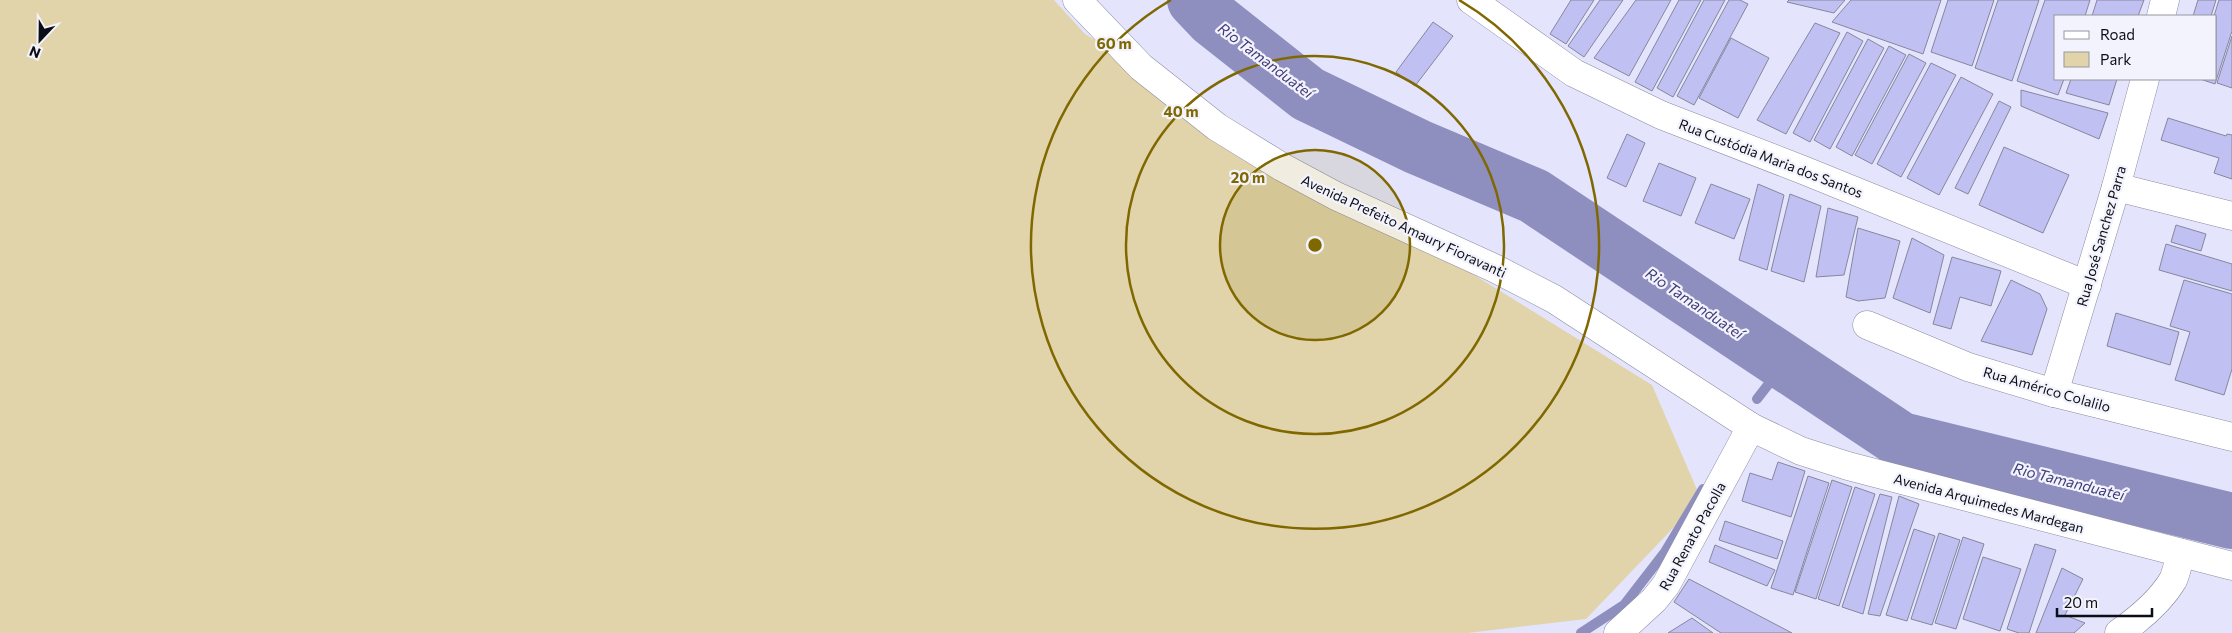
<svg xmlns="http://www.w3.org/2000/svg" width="2232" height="633" font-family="Commissioner,sans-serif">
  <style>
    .green { fill: #e1d4aa }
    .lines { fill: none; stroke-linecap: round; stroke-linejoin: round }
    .stream { stroke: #8f8fbf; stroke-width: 10 }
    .river { stroke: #8f8fbf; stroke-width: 56 }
    .building { fill: #c0c0f3; stroke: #86879c }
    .street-casing { stroke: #8b8ca1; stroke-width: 29 }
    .secondary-casing { stroke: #8b8ca1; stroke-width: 29 }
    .street { stroke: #fff; stroke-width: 28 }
    .secondary { stroke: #fff; stroke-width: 28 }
    .ring { fill: none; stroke: #806800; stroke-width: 2.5 }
    .labels { text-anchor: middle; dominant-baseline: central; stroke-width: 4.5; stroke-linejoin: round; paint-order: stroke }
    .street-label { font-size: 14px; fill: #0d0d15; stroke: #f3f3fd }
    .water-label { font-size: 15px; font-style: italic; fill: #403b78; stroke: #f3f3fd }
    .centre { fill: #806800; stroke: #f3f3fd; stroke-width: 2.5 }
    .ring-label { font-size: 15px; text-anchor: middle; font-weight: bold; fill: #806800; stroke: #f3f3fd; stroke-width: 4.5; stroke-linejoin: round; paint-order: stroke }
  </style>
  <rect width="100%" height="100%" fill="#e4e5fd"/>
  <path class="green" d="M0 0H1054L1085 34 1652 385 1701 499 1586 619 1468 633H0Z"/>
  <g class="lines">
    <g class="stream">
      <path d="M1757 399 1785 363"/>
      <path d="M1581 633 1624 605 1665 552 1703 489"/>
    </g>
    <path class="river" d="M1195 0 1213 19 1308 94 1418 147 1534 196 1901 440 2232 521"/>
  </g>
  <g class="building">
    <path d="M1571 0H1594L1566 44 1550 34Z"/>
    <path d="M1600 0H1623L1584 57 1568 46Z"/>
    <path d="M1636 0H1671L1629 76 1594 58Z"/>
    <path d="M1679 0H1701L1652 91 1635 82Z"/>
    <path d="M1704 0H1725L1673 97 1657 88Z"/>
    <path d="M1729 0H1740L1748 4 1694 105 1677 96Z"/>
    <path d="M1789 0H1845L1834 13 1787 2Z"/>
    <path d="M1851 0H1941L1923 54 1832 22Z"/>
    <path d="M1948 0H1994L1972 66 1931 52Z"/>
    <path d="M1998 0H2039L2012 81 1975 68Z"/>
    <path d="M2045 0H2090L2085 16H2056V79H2064L2058 95 2017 81Z"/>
    <path d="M2097 0H2144L2138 16H2092Z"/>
    <path d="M2198 0H2216L2211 16H2193Z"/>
    <path d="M2219 0H2232V31L2215 84 2200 79H2216V16H2214Z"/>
    <path d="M1433 22 1453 36 1415 86 1396 72Z"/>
    <path d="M1815 23 1840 33 1786 134 1757 120Z"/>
    <path d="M1847 32 1863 41 1810 142 1793 133Z"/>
    <path d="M2232 36V88L2217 83Z"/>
    <path d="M1731 38 1769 58 1738 118 1699 98Z"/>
    <path d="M1868 39 1884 48 1830 149 1814 140Z"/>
    <path d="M1889 46 1906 55 1852 156 1836 147Z"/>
    <path d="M1909 54 1926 63 1872 164 1855 155Z"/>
    <path d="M1931 63 1956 75 1901 177 1877 164Z"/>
    <path d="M1961 77 1993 94 1939 195 1907 178Z"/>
    <path d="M2071 79H2117L2109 105 2066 93Z"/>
    <path d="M2021 90 2108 113 2099 139 2021 106Z"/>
    <path d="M1999 101 2011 107 1968 194 1955 188Z"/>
    <path d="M2168 118 2226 136 2227 134 2232 135V179L2214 173 2219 158 2161 140Z"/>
    <path d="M1627 134 1645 143 1626 187 1607 178Z"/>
    <path d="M2004 147 2069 175 2043 233 1979 205Z"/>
    <path d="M1659 163 1696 178 1681 216 1643 201Z"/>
    <path d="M1711 184 1750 199 1734 239 1695 223Z"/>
    <path d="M1758 184 1784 195 1767 270 1739 260Z"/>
    <path d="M1790 194 1821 206 1804 282 1771 271Z"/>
    <path d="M1828 208 1858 217 1844 275 1816 277Z"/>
    <path d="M2176 225 2206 234 2201 251 2171 242Z"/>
    <path d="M1858 228 1900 241 1885 298 1858 301 1846 297Z"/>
    <path d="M1912 238 1944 255 1930 313 1893 298Z"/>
    <path d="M2166 244 2232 264V291L2159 270Z"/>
    <path d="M1952 257 2001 271 1991 306 1960 297 1951 329 1933 324Z"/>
    <path d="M2011 280 2040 294 2047 309 2032 355 1981 341Z"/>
    <path d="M2184 280 2232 294V369L2224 395 2175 380 2190 332 2170 326Z"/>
    <path d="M2116 313 2179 332 2170 365 2107 346Z"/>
    <path d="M1778 462 1805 471 1791 517 1742 501 1750 473 1772 480Z"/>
    <path d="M1808 476 1829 483 1793 595 1771 588Z"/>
    <path d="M1832 480 1852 487 1816 599 1795 592Z"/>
    <path d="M1855 487 1875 494 1839 606 1818 599Z"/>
    <path d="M1880 494 1892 497 1863 614 1842 607Z"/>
    <path d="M1899 496 1919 504 1880 616 1868 614Z"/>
    <path d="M1725 521 1783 541 1777 559 1719 540Z"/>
    <path d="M1914 529 1935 536 1907 621 1886 615Z"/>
    <path d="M1939 533 1960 540 1932 625 1911 619Z"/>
    <path d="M1963 537 1984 544 1956 629 1935 623Z"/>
    <path d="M2035 544 2056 550 2029 633H2019L2007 629Z"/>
    <path d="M1715 545 1775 570 1767 586 1709 562Z"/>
    <path d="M1983 557 2021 569 2000 631 1963 619Z"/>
    <path d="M2062 568 2083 579 2065 615 2085 623 2074 633H2036Z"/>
    <path d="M1689 579 1792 633H1721L1674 602Z"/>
    <path d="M1692 618 1713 633H1668Z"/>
  </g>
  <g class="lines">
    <g class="street-casing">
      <g id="street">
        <path d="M1471 0 1574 73 1661 115 1803 170 2087 285"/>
        <path d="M2161 16 2165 0"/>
        <path d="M2116 187 2232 216"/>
        <path d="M1867 325 1968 367 2054 393 2232 437"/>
        <path d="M2054 393 2116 187 2145 79"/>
        <path d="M1618 633 1654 600 1666 585 1751 427"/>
        <path d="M2119 633C2139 619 2160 602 2173 580 2177 572 2178 561 2181 553"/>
      </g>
    </g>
    <g class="secondary-casing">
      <path id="secondary" d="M1077 0 1141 67 1217 127 1282 167 1336 196 1494 268 1554 299 1751 427 1801 451 1848 466 2232 566"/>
    </g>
    <use href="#street" class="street"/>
    <use href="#secondary" class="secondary"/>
  </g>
  <circle cx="1315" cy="245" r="95" fill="#806800" fill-opacity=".12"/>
  <g class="ring">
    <circle cx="1315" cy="245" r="95"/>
    <circle cx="1315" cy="245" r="189"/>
    <path d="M1459 0A284 284 0 1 1 1171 0"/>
  </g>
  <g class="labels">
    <g class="street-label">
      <text transform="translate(1771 158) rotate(21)">Rua Custódia Maria dos Santos</text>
      <text transform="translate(1404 226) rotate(25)">Avenida Prefeito Amaury Fioravanti</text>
      <text transform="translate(2101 236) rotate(-74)">Rua José Sanchez Parra</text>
      <text transform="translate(2047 389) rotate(16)">Rua Américo Colalilo</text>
      <text transform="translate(1989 503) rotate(15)">Avenida Arquimedes Mardegan</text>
      <text transform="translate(1692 536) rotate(-61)">Rua Renato Pacolla</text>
    </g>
    <g class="water-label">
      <text transform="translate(1266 60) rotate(37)">Rio Tamanduateí</text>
      <text transform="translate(1695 303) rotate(34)">Rio Tamanduateí</text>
      <text transform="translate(2069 481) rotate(14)">Rio Tamanduateí</text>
    </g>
  </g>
  <circle cx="1315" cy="245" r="8" class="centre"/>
  <g class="ring-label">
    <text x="1114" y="49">60 m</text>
    <text x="1181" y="117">40 m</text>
    <text x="1248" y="183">20 m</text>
  </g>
  <rect x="2054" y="15" width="162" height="65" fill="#f3f3fd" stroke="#9797a0"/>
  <rect x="2064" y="31" width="25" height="8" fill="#ffffff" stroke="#9797a0"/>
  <text x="2100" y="40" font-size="15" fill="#0d0d15">Road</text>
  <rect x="2064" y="52" width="25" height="15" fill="#e1d4aa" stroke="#9797a0"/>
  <text x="2100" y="65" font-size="15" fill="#0d0d15">Park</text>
  <g transform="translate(40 40) rotate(202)" stroke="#f3f3fd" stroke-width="4" paint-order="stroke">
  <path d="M0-4L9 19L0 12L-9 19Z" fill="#0d0d15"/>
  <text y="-8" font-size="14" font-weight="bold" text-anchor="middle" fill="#0d0d15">N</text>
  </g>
  <path d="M2057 608v8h95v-8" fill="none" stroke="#0d0d15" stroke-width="2.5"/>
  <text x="2064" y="608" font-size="15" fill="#0d0d15" stroke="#f3f3fd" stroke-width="4" paint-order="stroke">20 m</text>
</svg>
